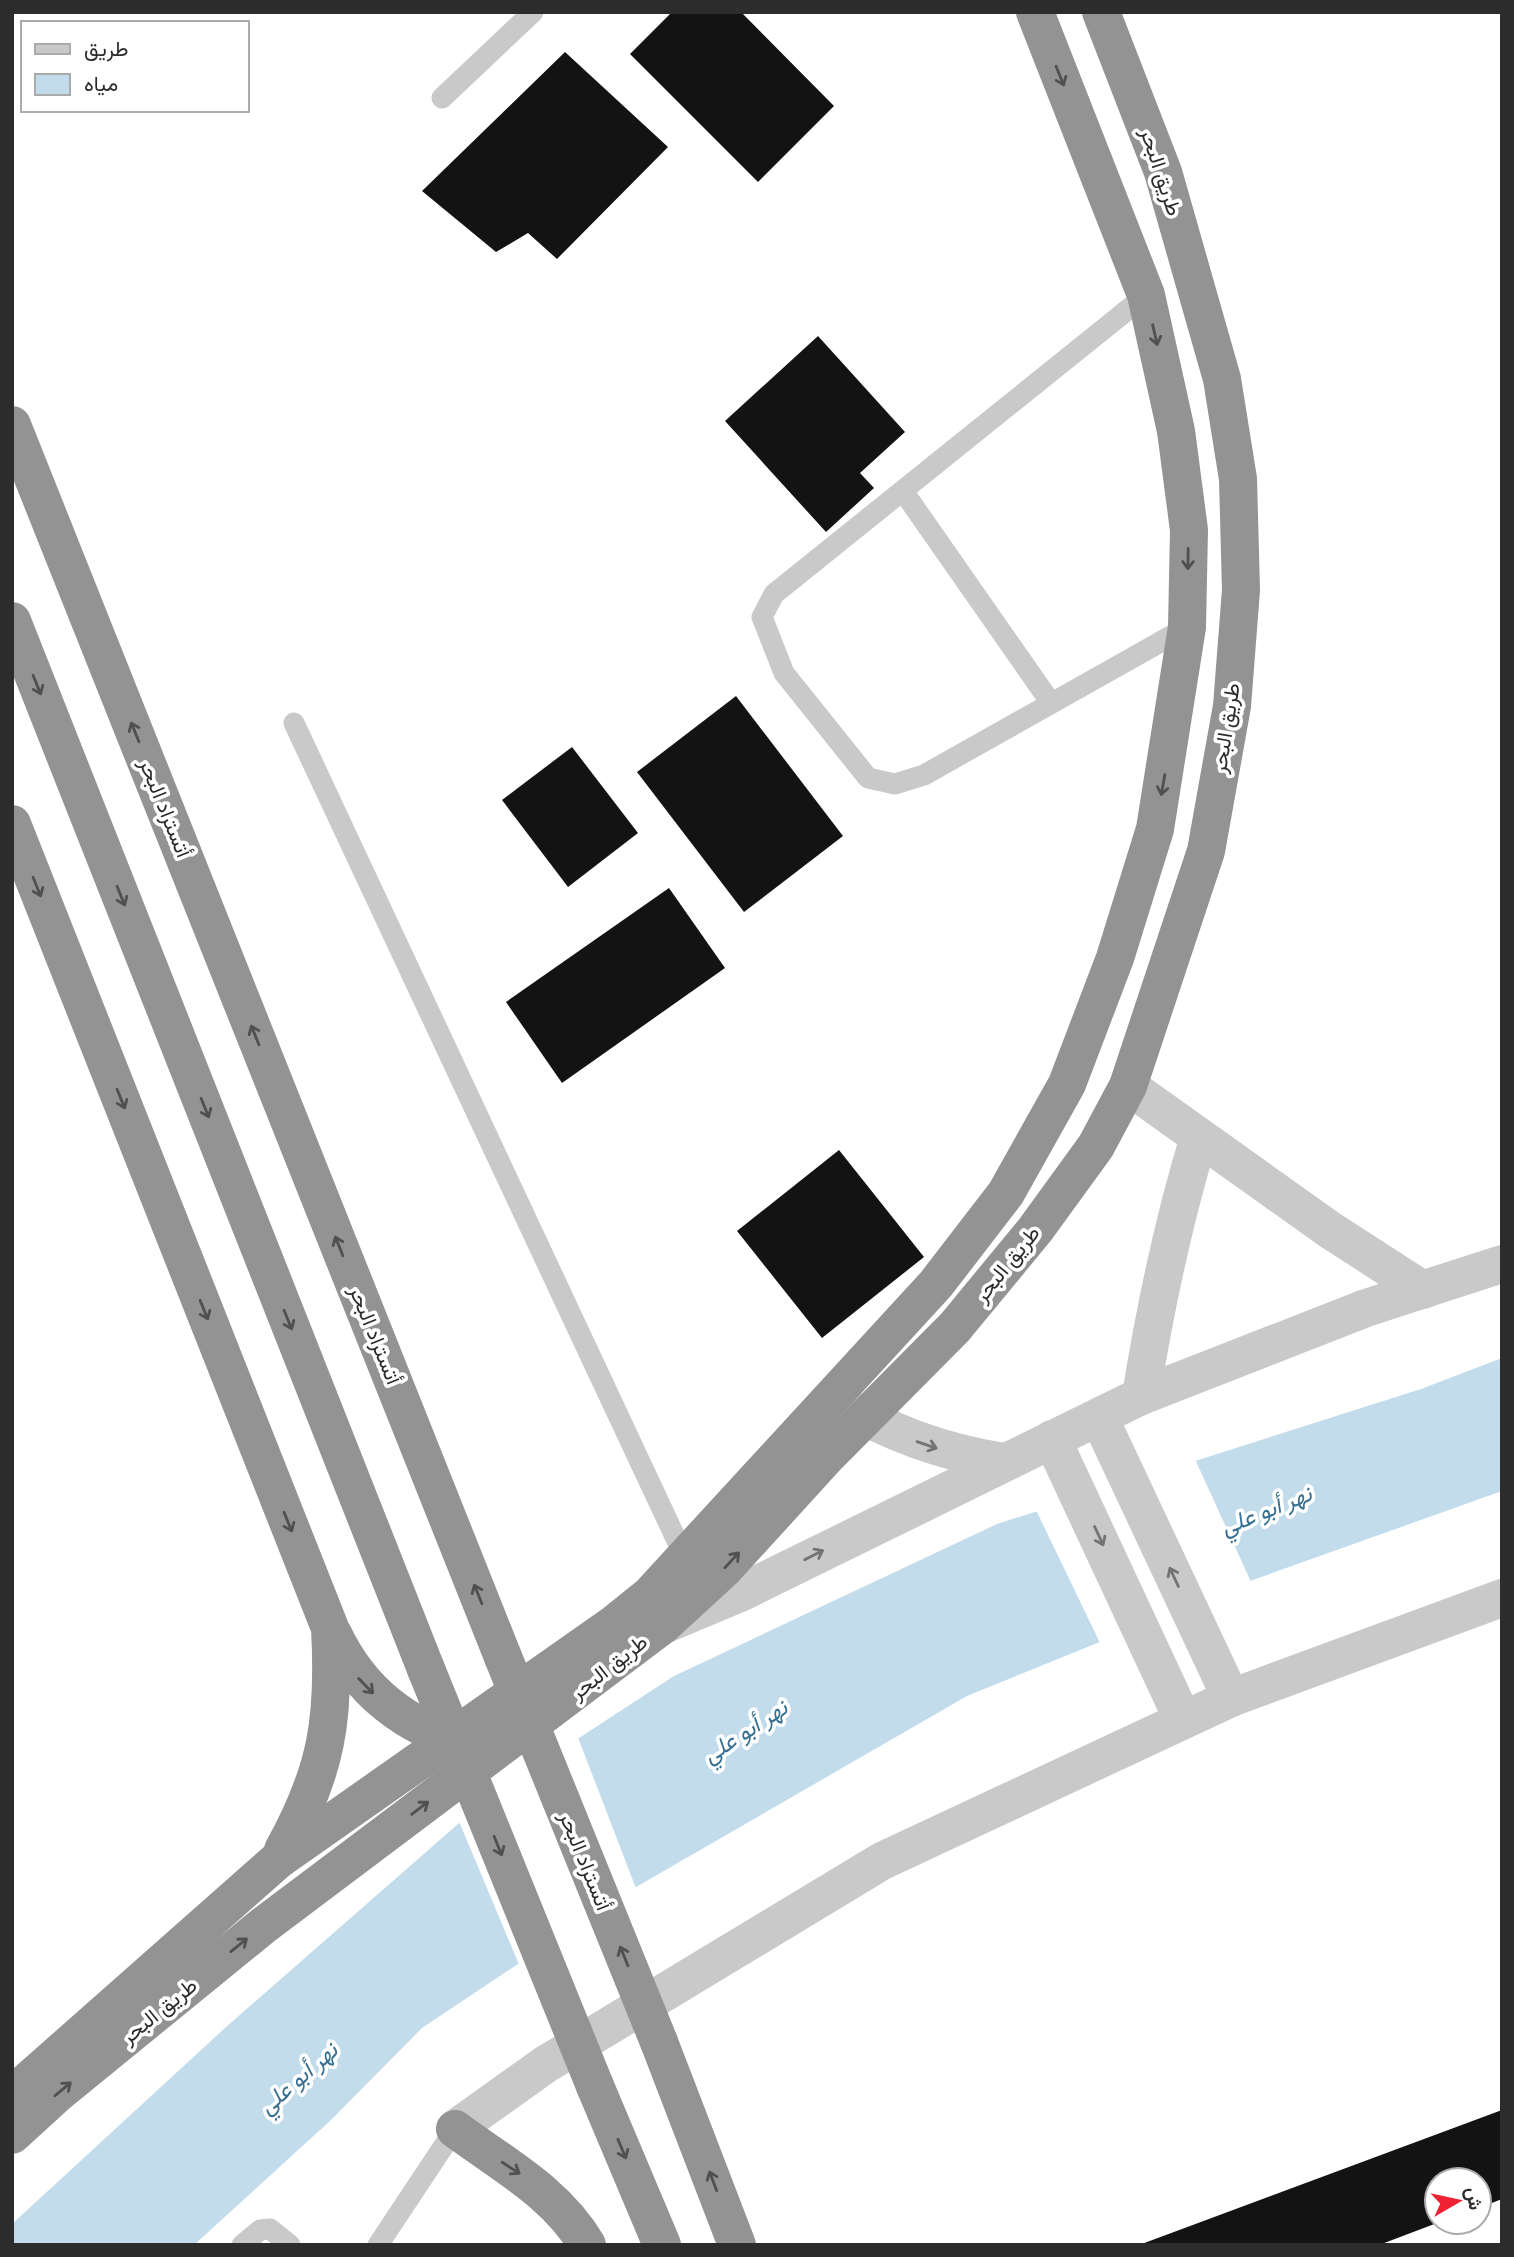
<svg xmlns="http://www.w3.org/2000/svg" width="1514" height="2257" font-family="'Fira Sans',Vazirmatn,sans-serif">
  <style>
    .water { fill: #c2dcec }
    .pier { fill: #fff }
    .building { fill: #131313 }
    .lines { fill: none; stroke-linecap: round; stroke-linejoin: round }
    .lane { stroke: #c9c9c9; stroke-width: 21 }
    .street { stroke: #c9c9c9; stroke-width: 38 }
    .highway { stroke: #939393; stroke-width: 38 }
    .highway-bridge { stroke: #939393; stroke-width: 38 }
    .oneway { stroke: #505050 }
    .oneway2 { stroke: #737373 }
    .labels { text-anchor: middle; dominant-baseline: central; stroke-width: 7; stroke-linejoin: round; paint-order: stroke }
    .street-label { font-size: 21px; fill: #2c2c2c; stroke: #fff }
    .water-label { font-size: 23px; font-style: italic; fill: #366f91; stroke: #fff }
  </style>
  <rect width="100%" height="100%" fill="#fff"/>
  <path class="water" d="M1502 1358V1491L1250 1581 967 1696 617 1898 422 2028 331 2120 194 2245H12V2224L226 2027 490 1796 674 1676 997 1524 1421 1389Z"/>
  <g class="pier">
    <path d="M1194 1457 1252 1584 1101 1645 1035 1508Z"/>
    <path d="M577 1735 637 1891 520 1967 458 1819 488 1793Z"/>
  </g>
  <g class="building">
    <path d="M672 12H741L834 106 758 182 630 54Z"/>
    <path d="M565 52 668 147 557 259 528 233 496 252 422 191Z"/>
    <path d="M818 336 905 432 860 473 874 488 826 532 725 421Z"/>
    <path d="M736 696 843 836 744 912 637 772Z"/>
    <path d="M572 747 638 833 568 887 502 800Z"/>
    <path d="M669 888 725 968 562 1083 506 1002Z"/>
    <path d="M839 1150 924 1257 822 1338 737 1231Z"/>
    <path d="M1502 2110V2199L1479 2208V2180H1437V2223L1379 2245H1139Z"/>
  </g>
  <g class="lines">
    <g class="lane">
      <path d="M442 98 533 12"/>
      <path d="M1146 295 774 594 762 617 784 673 868 778 895 784 924 775 1187 627"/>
      <path d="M903 491 1051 703"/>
      <path d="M294 723 685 1558"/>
      <path d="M242 2245 260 2230 270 2229 290 2245"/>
      <path d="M378 2245 455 2129"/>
    </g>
    <g class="street">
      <path d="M1128 1086 1330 1230 1423 1290"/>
      <path d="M1141 1396C1155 1308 1173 1223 1199 1137"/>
      <path d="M836 1401C890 1433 942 1452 1004 1462"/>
      <path d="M1099 1417 1231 1698"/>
      <path d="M1052 1439 1183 1720"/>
      <path d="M666 1624 740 1593 1141 1396 1366 1308 1502 1264"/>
      <path d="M455 2129 546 2064 882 1861 1231 1698 1502 1598"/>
    </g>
    <g class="highway">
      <path d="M12 425 503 1657"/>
      <path d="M12 621 426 1669"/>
      <path d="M12 824 330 1628C335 1718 327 1771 283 1850"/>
      <path d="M333 1634C360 1691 406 1728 468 1744"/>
      <path d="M659 2042 737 2245"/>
      <path d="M595 2086 662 2245"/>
      <path d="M12 2095 278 1860 614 1624 650 1595 936 1284 1006 1193 1067 1084 1115 958 1155 829 1187 627 1189 530 1176 431 1146 295 1035 12"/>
      <path d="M455 2129C502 2164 557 2193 587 2245"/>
      <path d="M12 2135 58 2093 264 1925 663 1625 724 1569 828 1455 955 1327 1035 1230 1096 1146 1128 1086 1206 851 1232 706 1241 590 1238 479 1222 379 1163 172 1101 12"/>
    </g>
    <g class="highway-bridge">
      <path d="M503 1657 659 2042"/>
      <path d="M426 1669 595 2086"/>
    </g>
  </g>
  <defs><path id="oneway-shaft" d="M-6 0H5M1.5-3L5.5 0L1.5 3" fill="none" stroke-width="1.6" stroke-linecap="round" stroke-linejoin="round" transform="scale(1.75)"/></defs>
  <g class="oneway">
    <use href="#oneway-shaft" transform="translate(1060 76) rotate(68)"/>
    <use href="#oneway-shaft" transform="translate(1155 335) rotate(77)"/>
    <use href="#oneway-shaft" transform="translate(1188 559) rotate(91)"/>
    <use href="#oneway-shaft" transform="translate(37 685) rotate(68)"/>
    <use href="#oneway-shaft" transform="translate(135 732) rotate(-112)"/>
    <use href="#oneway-shaft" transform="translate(1163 785) rotate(100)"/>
    <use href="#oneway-shaft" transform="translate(37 887) rotate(68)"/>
    <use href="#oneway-shaft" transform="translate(121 896) rotate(68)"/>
    <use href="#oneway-shaft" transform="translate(255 1035) rotate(-112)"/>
    <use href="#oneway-shaft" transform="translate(121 1099) rotate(68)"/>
    <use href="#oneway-shaft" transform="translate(205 1108) rotate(68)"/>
    <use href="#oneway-shaft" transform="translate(339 1246) rotate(-112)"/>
    <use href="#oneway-shaft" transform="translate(204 1310) rotate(68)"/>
    <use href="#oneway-shaft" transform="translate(288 1320) rotate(68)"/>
    <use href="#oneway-shaft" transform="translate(288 1522) rotate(68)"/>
    <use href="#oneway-shaft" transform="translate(732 1560) rotate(-47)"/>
    <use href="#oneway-shaft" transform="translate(478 1594) rotate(-112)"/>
    <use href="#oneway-shaft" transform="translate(366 1686) rotate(46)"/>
    <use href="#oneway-shaft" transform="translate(420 1808) rotate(-37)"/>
    <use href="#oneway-shaft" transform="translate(498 1846) rotate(68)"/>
    <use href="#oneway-shaft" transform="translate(239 1945) rotate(-39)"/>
    <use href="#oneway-shaft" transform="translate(624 1956) rotate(-112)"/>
    <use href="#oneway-shaft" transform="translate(63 2089) rotate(-40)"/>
    <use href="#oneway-shaft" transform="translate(622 2149) rotate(67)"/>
    <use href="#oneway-shaft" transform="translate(511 2168) rotate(33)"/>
    <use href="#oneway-shaft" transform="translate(713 2181) rotate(-111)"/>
  </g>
  <g class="oneway2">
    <use href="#oneway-shaft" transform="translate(927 1445) rotate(19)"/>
    <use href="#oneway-shaft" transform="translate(1099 1536) rotate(65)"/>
    <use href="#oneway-shaft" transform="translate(814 1555) rotate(-27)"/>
    <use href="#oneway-shaft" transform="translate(1174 1577) rotate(-115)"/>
  </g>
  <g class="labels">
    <g class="street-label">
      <text transform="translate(1161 172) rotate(72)">طريق البحر</text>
      <text transform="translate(1226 728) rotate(-81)">طريق البحر</text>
      <text transform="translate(165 808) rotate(68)">أتستراد البحر</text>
      <text transform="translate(1007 1264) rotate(-51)">طريق البحر</text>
      <text transform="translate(375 1335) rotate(68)">أتستراد البحر</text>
      <text transform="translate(609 1667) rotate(-38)">طريق البحر</text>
      <text transform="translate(585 1861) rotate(68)">أتستراد البحر</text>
      <text transform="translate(159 2011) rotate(-39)">طريق البحر</text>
    </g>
    <g class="water-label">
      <text transform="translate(1266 1510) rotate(-22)">نهر أبو علي</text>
      <text transform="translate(745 1731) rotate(-33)">نهر أبو علي</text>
      <text transform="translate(298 2078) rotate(-41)">نهر أبو علي</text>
    </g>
  </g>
  <rect width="1514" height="2257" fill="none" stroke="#2c2c2c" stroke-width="28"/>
  <rect x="21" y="21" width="228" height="91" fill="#ffffff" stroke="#ababab" stroke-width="2"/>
  <rect x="35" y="44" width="35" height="10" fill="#c9c9c9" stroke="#ababab" stroke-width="2"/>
  <text x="84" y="56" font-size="21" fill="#2c2c2c">طريق</text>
  <rect x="35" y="74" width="35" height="21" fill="#c2dcec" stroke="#ababab" stroke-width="2"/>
  <text x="84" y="91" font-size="21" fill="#2c2c2c">مياه</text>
  <g transform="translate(1458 2201) rotate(81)"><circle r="33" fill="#ffffff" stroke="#ababab" stroke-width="2"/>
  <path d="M0-5L12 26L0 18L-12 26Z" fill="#ee2233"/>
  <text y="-10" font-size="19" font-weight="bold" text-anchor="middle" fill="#2c2c2c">ش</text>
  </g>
</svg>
